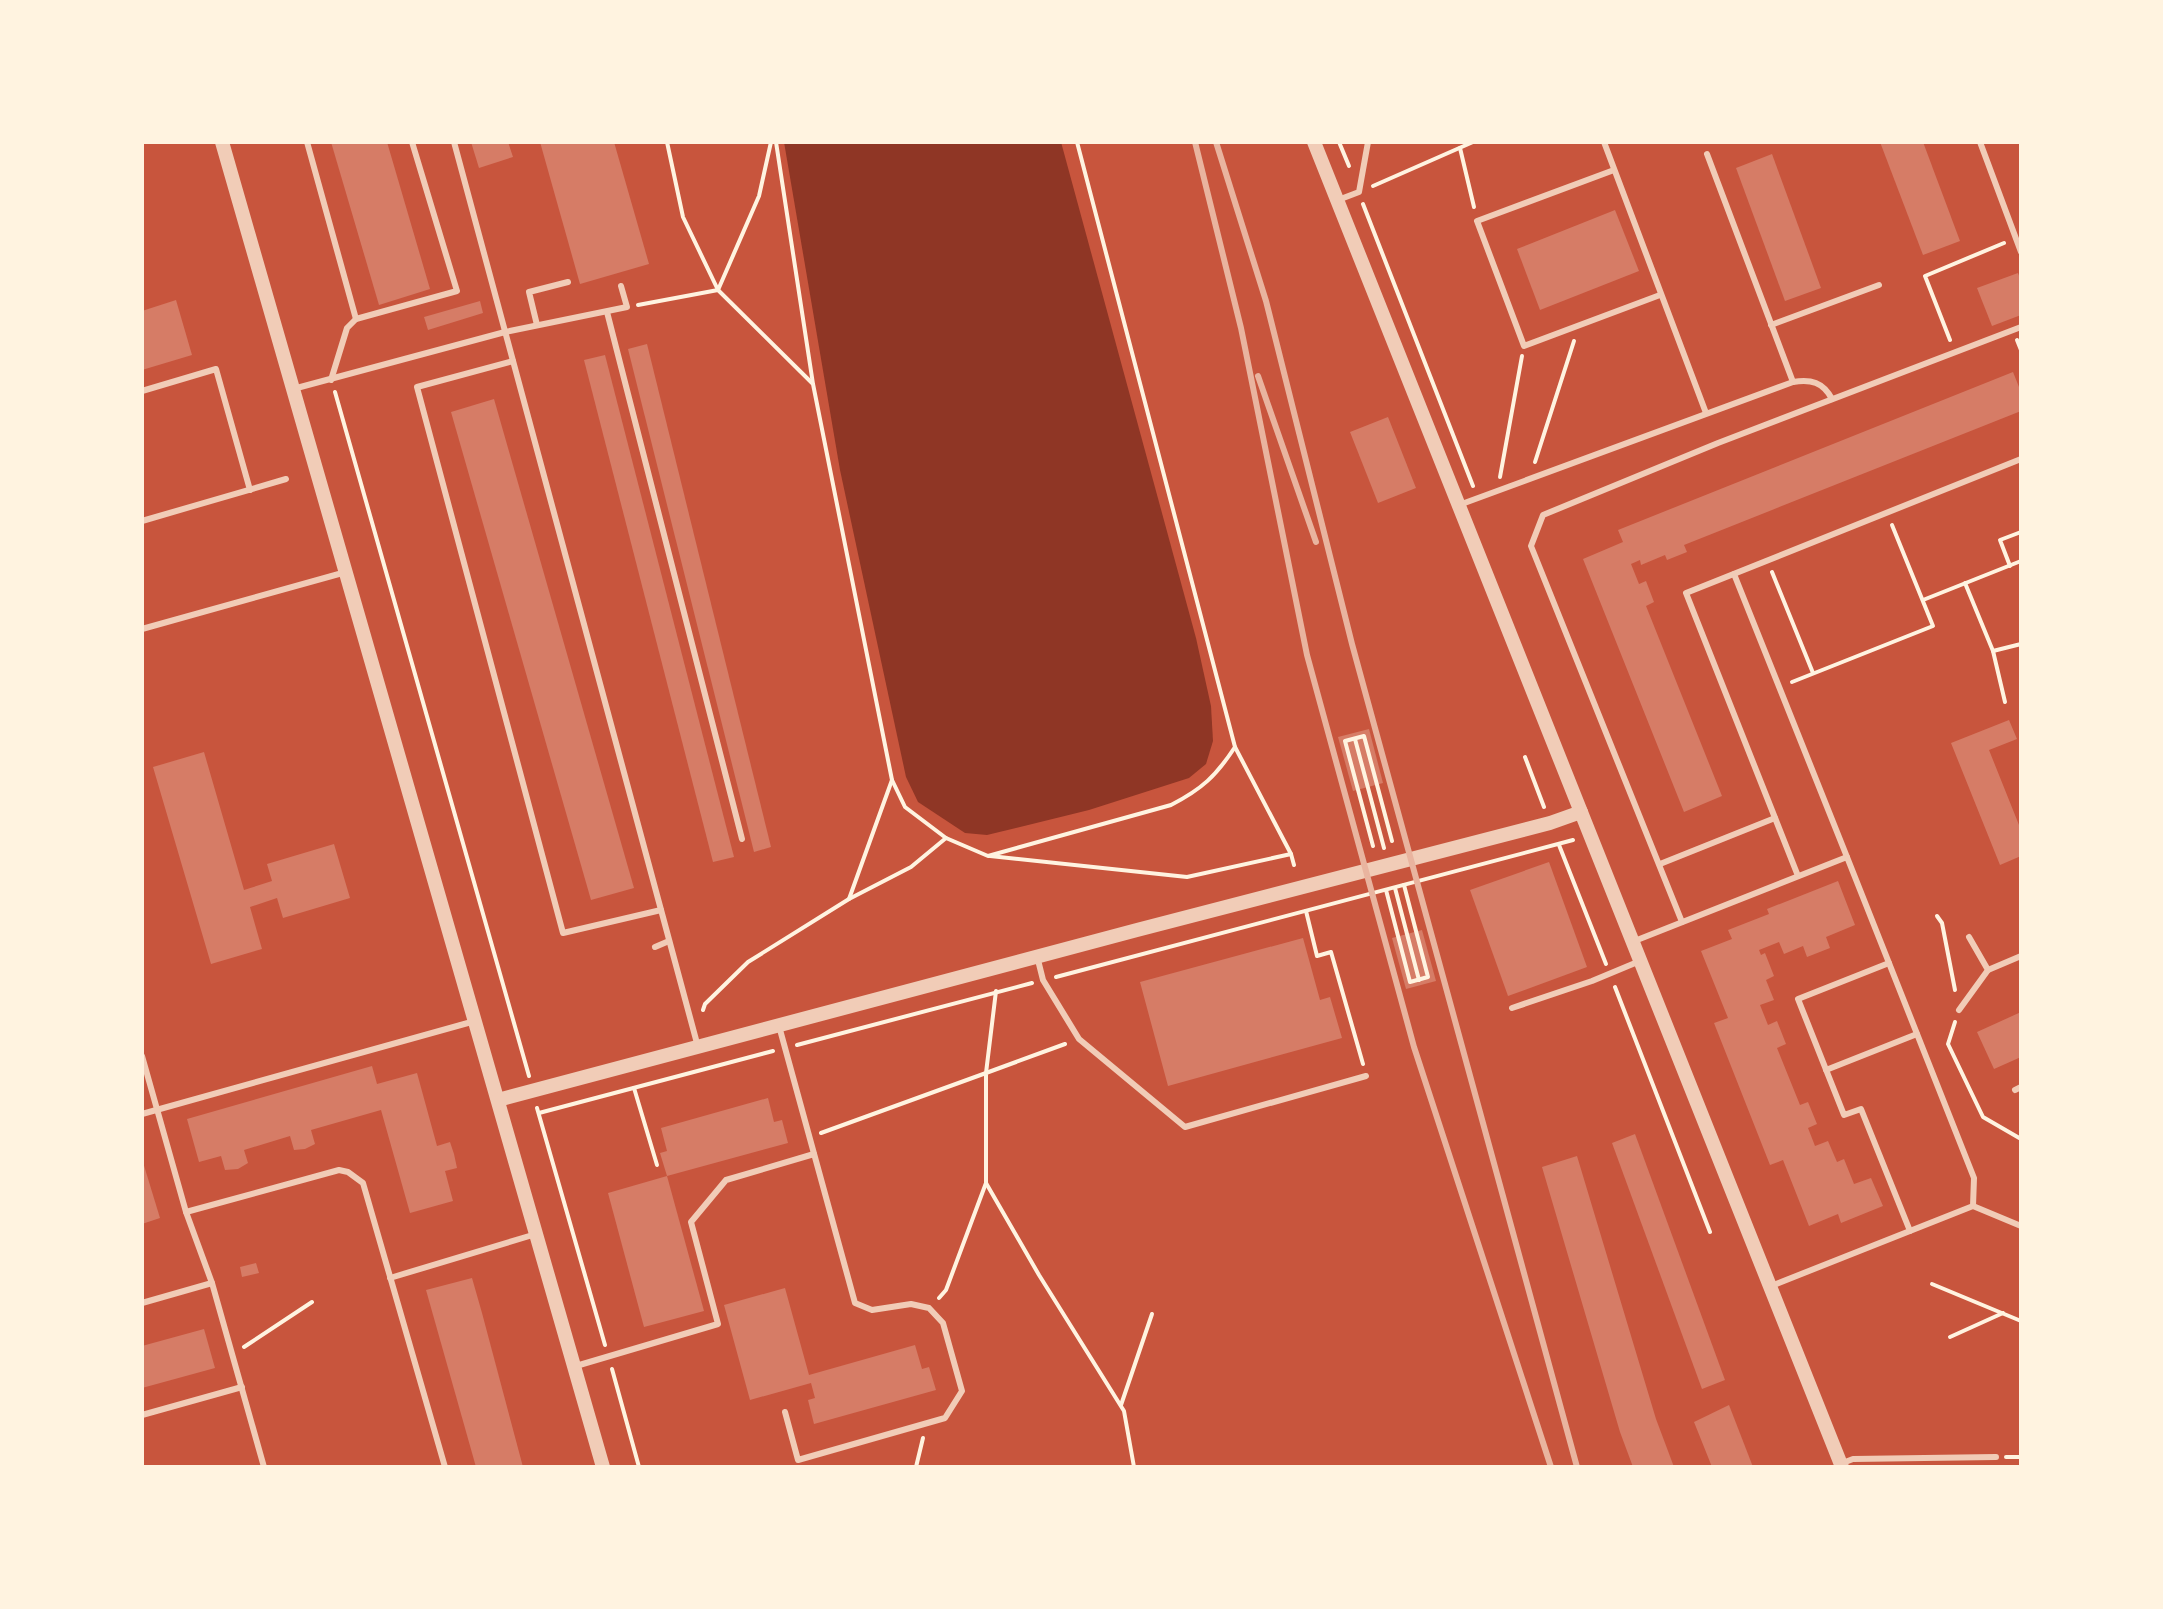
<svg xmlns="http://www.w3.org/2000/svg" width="2163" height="1609" font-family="'Exo 2',sans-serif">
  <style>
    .water { fill: #8f3625 }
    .building { fill: #d67c66 }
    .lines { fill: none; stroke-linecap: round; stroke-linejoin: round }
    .path { stroke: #fff3e0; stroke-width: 4 }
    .service { stroke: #f1ccb7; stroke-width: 6 }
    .tertiary { stroke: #f1ccb7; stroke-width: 14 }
    .rail { stroke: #e9b49f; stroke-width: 6 }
  </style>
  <rect width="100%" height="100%" fill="#c8553d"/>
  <path class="water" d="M784 142H1061L1196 638 1211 706 1213 741 1206 764 1189 778 1089 810 987 835 965 833 918 802 906 777 840 470Z"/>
  <g class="building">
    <path d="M331 142H387L430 289 379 305Z"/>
    <path d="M471 142H508L513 157 479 168Z"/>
    <path d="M540 142H614L649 264 580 284Z"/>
    <path d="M1880 142H1923L1960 241 1923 255Z"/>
    <path d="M1772 154 1821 288 1785 301 1736 168Z"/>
    <path d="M1615 210 1639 271 1540 310 1517 249Z"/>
    <path d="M2018 273 2021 281V315L1992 326 1977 288Z"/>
    <path d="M176 300 192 355 142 370V311Z"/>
    <path d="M480 301 483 313 428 330 424 317Z"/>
    <path d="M647 344 771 847 754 852 628 349Z"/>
    <path d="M605 355 734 857 713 862 584 360Z"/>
    <path d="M2013 372 2021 392V411L1684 545 1687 552 1667 560 1665 555 1641 565 1640 560 1631 564 1639 584 1646 581 1654 602 1646 606 1722 796 1684 812 1583 559 1623 542 1618 530Z"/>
    <path d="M494 399 634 888 591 900 451 412Z"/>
    <path d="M1388 417 1416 488 1378 503 1350 432Z"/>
    <path d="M2009 720 2017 739 1989 750 2021 830V856L2000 865 1951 743Z"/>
    <path d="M1369 729 1383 783 1353 791 1338 737Z"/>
    <path d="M204 752 244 890 272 881 267 864 334 844 350 898 283 918 277 898 250 907 262 949 211 964 153 767Z"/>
    <path d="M1549 862 1587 967 1508 996 1470 890Z"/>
    <path d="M1838 881 1855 925 1826 937 1830 948 1807 957 1803 946 1784 954 1779 942 1759 950 1761 955 1765 953 1774 976 1766 980 1774 1000 1760 1005 1768 1025 1777 1021 1786 1044 1777 1048 1800 1105 1808 1102 1817 1124 1808 1128 1815 1146 1828 1141 1837 1162 1844 1159 1854 1184 1871 1178 1883 1206 1841 1223 1838 1214 1809 1226 1783 1160 1770 1165 1714 1023 1728 1018 1701 951 1732 939 1728 930 1769 914 1767 909Z"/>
    <path d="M1422 930 1436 981 1406 989 1392 938Z"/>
    <path d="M1303 938 1320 1000 1330 997 1342 1038 1168 1086 1140 982Z"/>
    <path d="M2021 1012V1057L1994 1069 1977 1032Z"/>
    <path d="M372 1066 377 1084 417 1073 437 1146 450 1142 454 1154 457 1168 445 1171 453 1201 410 1213 381 1110 311 1130 315 1144 305 1149 294 1150 290 1136 244 1150 248 1163 238 1169 225 1170 221 1156 199 1162 187 1119Z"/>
    <path d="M768 1098 774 1122 782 1120 788 1143 667 1176 660 1153 667 1151 661 1128Z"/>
    <path d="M1635 1134 1725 1380 1702 1389 1612 1143Z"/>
    <path d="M1577 1156 1656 1419 1674 1467H1633L1620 1432 1542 1167Z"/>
    <path d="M142 1159 160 1218 142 1224Z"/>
    <path d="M667 1176 704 1311 644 1327 608 1193Z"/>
    <path d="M256 1263 259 1273 242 1277 240 1267Z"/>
    <path d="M472 1278 482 1313 523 1467H476L426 1290Z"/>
    <path d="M785 1288 809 1375 915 1345 922 1369 929 1367 936 1390 814 1424 808 1400 815 1398 811 1383 750 1400 724 1305Z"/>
    <path d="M204 1329 215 1368 142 1388V1346Z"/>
    <path d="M1729 1405 1753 1467H1712L1694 1422Z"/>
  </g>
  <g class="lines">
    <g class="path">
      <path d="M667 142 683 217 718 290 812 383"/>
      <path d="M776 142 813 384 892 780 849 899"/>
      <path d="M1339 142 1349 166"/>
      <path d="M1460 148 1474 207"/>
      <path d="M1373 186 1473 142"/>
      <path d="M1363 204 1473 486"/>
      <path d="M718 290 759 196 771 142"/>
      <path d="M638 305 718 290"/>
      <path d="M1950 340 1925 276 2004 243"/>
      <path d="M2017 340 2021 350"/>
      <path d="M335 392 529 1076"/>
      <path d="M1535 462 1574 341"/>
      <path d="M1500 477 1522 356"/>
      <path d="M2010 566 2000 540 2021 532"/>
      <path d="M1772 572 1813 673"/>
      <path d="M1965 583 1993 651 2005 702"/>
      <path d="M1923 600 2021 561"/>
      <path d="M1993 651 2021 644"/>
      <path d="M1792 682 1933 626 1892 525"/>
      <path d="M1355 739 1384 848"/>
      <path d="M1235 747 1291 854 1294 865"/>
      <path d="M1525 757 1544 807"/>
      <path d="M892 780 905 807 946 838 988 856 1171 805C1202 789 1216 776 1235 747L1077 142"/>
      <path d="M1559 845 1606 964"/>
      <path d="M1373 846 1345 741 1364 736 1392 841"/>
      <path d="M990 856 1187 877 1291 854"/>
      <path d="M1395 888 1419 980"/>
      <path d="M1386 890 1410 982 1428 977 1404 885"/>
      <path d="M1306 911 1317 956 1331 952 1363 1064"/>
      <path d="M1937 916 1942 923 1955 990"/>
      <path d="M1056 977 1573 840"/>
      <path d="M1615 987 1710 1232"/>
      <path d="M703 1010 705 1004 748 962 849 899 911 867 946 838"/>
      <path d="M1955 1022 1948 1044 1983 1117 2021 1139"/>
      <path d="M797 1045 1032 983"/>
      <path d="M634 1088 657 1165"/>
      <path d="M537 1108 605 1345"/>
      <path d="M539 1113 773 1051"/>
      <path d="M821 1133 986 1073 996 991"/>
      <path d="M986 1183 1039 1275 1124 1411 1134 1467"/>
      <path d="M1932 1284 2021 1321"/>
      <path d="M939 1298 946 1290 986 1183V1073L1065 1044"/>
      <path d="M1950 1337 2003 1313"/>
      <path d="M244 1347 312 1302"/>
      <path d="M612 1369 639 1467"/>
      <path d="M1121 1405 1152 1314"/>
      <path d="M2006 1457H2021"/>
      <path d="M916 1467 923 1438"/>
    </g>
    <g class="service">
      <path d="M307 142 356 319"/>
      <path d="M454 142 698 1047"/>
      <path d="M1604 142 1706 413"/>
      <path d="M1980 142 2021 252"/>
      <path d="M1707 154 1793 382"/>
      <path d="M1614 170 1477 221 1524 346 1660 295"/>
      <path d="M1338 200 1359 192 1368 142"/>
      <path d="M607 312 742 839"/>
      <path d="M537 325 529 292 568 282"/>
      <path d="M1771 325 1879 285"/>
      <path d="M513 361 417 387 563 933 661 910"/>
      <path d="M331 380 347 328 356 319 457 291 412 142"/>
      <path d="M293 389 505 332 627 307 621 286"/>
      <path d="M142 391 216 369 250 490"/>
      <path d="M1459 505 1793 382C1811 379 1823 382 1832 399"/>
      <path d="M142 521 286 479"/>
      <path d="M1734 574 1847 857"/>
      <path d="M142 629 346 572"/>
      <path d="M1660 864 1775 818"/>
      <path d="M1798 876 1686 593 2021 459"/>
      <path d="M1682 922 1531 546 1543 515 1718 443 2021 327"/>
      <path d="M1632 942 1847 857 1889 963 1798 999 1844 1115 1861 1109 1910 1231"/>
      <path d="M655 947 669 941"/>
      <path d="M1037 956 1043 980 1079 1039 1185 1127 1366 1076"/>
      <path d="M1988 970 2021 956"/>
      <path d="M1512 1008 1592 981 1640 961"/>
      <path d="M1959 1010 1988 970 1969 937"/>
      <path d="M779 1026 855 1303 872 1310 911 1304 929 1308 943 1323 962 1391 945 1418 798 1460 785 1412"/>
      <path d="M142 1056 186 1212 212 1283 264 1467"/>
      <path d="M1826 1070 1917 1034"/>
      <path d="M2015 1090 2021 1087"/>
      <path d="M142 1114 475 1021"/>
      <path d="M1973 1206 2021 1226"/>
      <path d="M186 1212 339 1170 348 1172 363 1183 445 1467"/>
      <path d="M390 1278 536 1234"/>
      <path d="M1771 1286 1973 1206 1974 1178 1889 963"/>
      <path d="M142 1303 212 1283"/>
      <path d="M576 1366 718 1324 691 1222 726 1180 814 1154"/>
      <path d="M142 1415 242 1387"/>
      <path d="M1840 1464 1853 1459 1996 1457"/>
    </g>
    <g class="tertiary">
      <path d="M222 142 603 1467"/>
      <path d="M1314 142 1842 1467"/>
      <path d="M498 1100 1137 930 1550 823 1581 812"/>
    </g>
    <g class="rail">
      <path d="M1195 142 1241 328 1307 655 1414 1047 1551 1467"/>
      <path d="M1216 142 1266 301 1352 644 1577 1467"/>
      <path d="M1258 376 1316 542"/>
    </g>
  </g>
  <rect width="2163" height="1609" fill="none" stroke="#fff3e0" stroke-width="288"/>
</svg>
